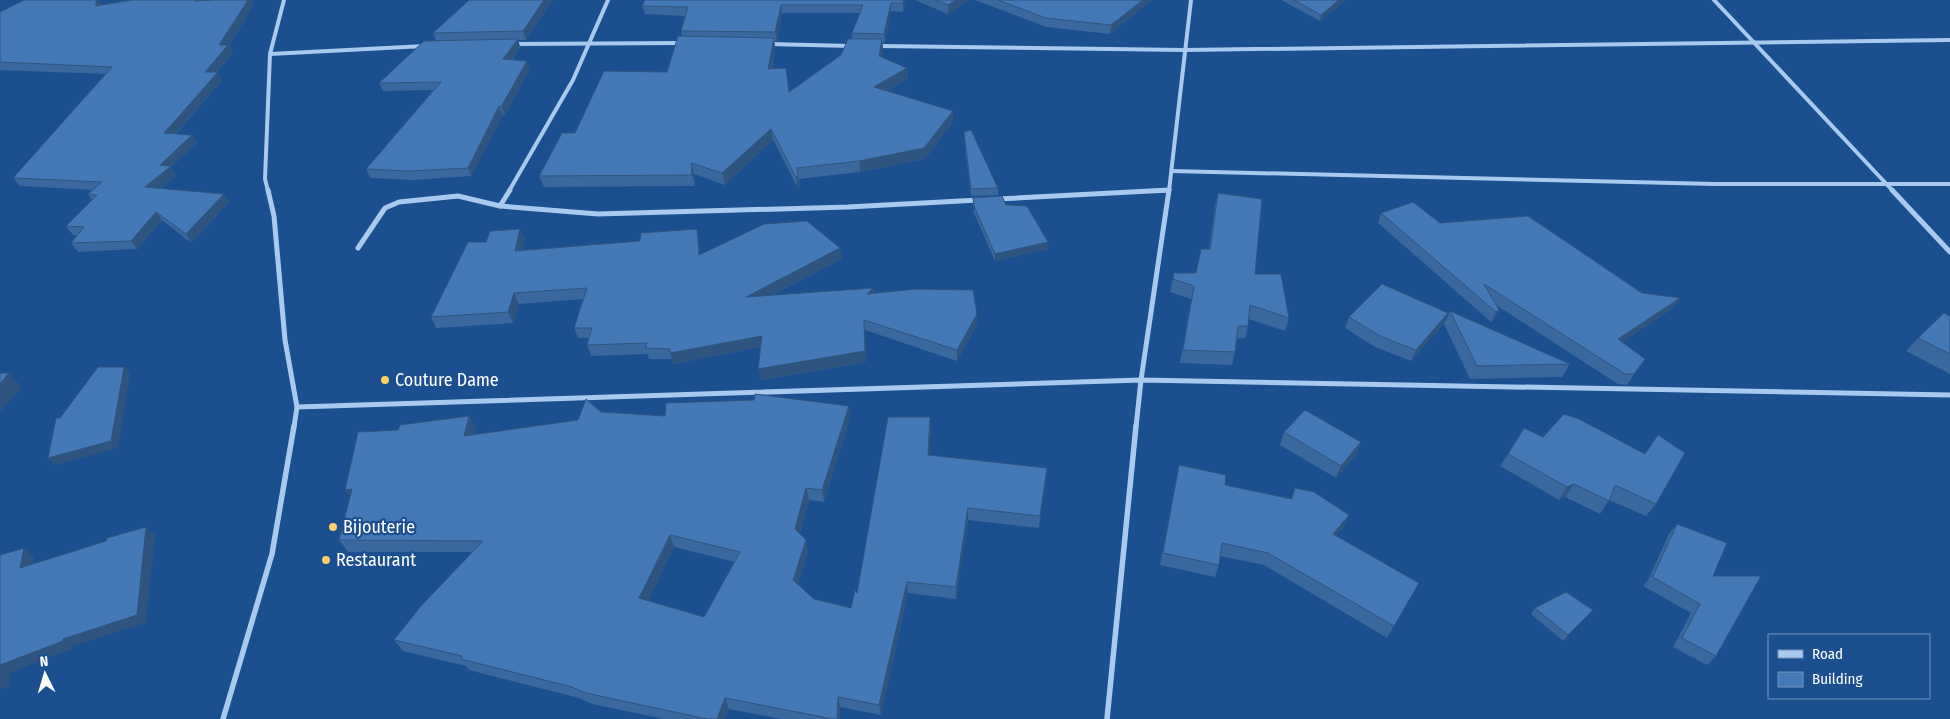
<svg xmlns="http://www.w3.org/2000/svg" width="1950" height="719" font-family="'Fira Sans Condensed',sans-serif">
  <style>
    .lines { fill: none; stroke-linecap: round; stroke-linejoin: round }
    .minor-far2 { stroke: #a9c9ee; stroke-width: 4 }
    .minor-far1 { stroke: #a9c9ee; stroke-width: 5 }
    .minor { stroke: #a9c9ee; stroke-width: 5.5 }
    .wall { fill: #3a679d; fill-rule: evenodd }
    .shaded-wall { fill: #305480 }
    .building { fill: #4478b7; stroke: #305480; fill-rule: evenodd }
    .poi-dot { fill: #ffd166; stroke: #1b4f8f; stroke-width: 2 }
    .labels { text-anchor: middle; dominant-baseline: central; stroke-width: 4.5; stroke-linejoin: round; paint-order: stroke }
    .poi-label { font-size: 18px; fill: #fff; stroke: #1b4f8f; text-anchor: start }
  </style>
  <rect width="100%" height="100%" fill="#1b4f8f"/>
  <g class="lines">
    <g class="minor-far2">
      <path d="M1714 0 1893 191"/>
      <path d="M513 44 682 43"/>
      <path d="M768 44 852 46"/>
      <path d="M878 46 1185 50 1950 40"/>
      <path d="M270 54 425 46"/>
      <path d="M1172 171 1715 184H1950"/>
      <path d="M268 191 265 179 270 54 284 0"/>
      <path d="M509 191 573 80 608 0"/>
      <path d="M1152 191 1169 190"/>
      <path d="M1169 191 1191 0"/>
    </g>
    <g class="minor-far1">
      <path d="M268 190 274 216 285 340 297 407 294 427"/>
      <path d="M1892 190 1950 252"/>
      <path d="M997 199 1169 190"/>
      <path d="M500 206 510 190"/>
      <path d="M358 248 385 208 399 202 458 196 500 206 598 214 848 207 979 200"/>
      <path d="M297 407 1141 380 1950 395"/>
      <path d="M1136 427 1141 380 1169 190"/>
    </g>
    <g class="minor">
      <path d="M223 719 272 554 294 426"/>
      <path d="M1107 719 1136 426"/>
    </g>
  </g>
  <g class="wall">
    <path d="M132 0H204L203 1 215 0H251L254 5 229 45 233 53 217 72 222 80 176 134 192 135 197 143 171 167 176 175 160 189 224 194 229 202 191 243 162 220 137 249 78 252 71 243 78 235H73L66 226 92 200 88 194 92 190 20 186 13 178 105 74 0 70V12L101 5Z"/>
    <path d="M553 0 526 40H518L520 47 512 60 530 69 505 115H503L471 176 413 180 370 178 366 169 433 90 383 91 379 83 436 41 433 33Z"/>
    <path d="M645 0H905L903 12 891 11 885 42H883V50L882 57 907 68 908 79 887 91 953 122 925 159 860 172 799 179 800 187 798 188 773 140 725 185 694 174 695 186 544 187 539 176 575 133 667 72 682 36 681 31 685 16 645 14 642 6ZM782 13H860L852 33V39L841 55 789 92 772 69 775 48 774 41H777Z"/>
    <path d="M915 0H970L948 14Z"/>
    <path d="M975 0H1152L1110 34 1046 27Z"/>
    <path d="M1281 0H1346L1320 21Z"/>
    <path d="M964 132 998 188V195L971 196 964 139Z"/>
    <path d="M1218 193 1255 274 1289 318 1285 331 1249 319 1248 326 1245 338 1237 339 1235 352 1232 365 1180 363 1191 299 1170 292 1174 273H1196L1209 249 1215 205Z"/>
    <path d="M973 198 1006 205 1048 249 995 261 974 213Z"/>
    <path d="M1381 213 1440 223 1642 293 1680 298 1673 308 1622 342 1645 359 1627 385 1618 384 1496 305 1499 310 1493 321 1491 322 1378 223Z"/>
    <path d="M697 229 699 240 700 254 842 259 772 295 873 288 874 293 977 314V325L957 361 865 330 866 362 760 380V347L673 364 672 359H649L647 354 591 356 587 345 589 338H578L574 328 583 299 519 304 513 323 436 328 431 317 486 242 525 239 522 250 640 241Z"/>
    <path d="M1450 311 1570 364 1562 377 1470 379 1444 324Z"/>
    <path d="M1448 313 1443 324 1411 361 1375 347 1345 328 1349 317Z"/>
    <path d="M1950 316V374L1906 351 1918 338Z"/>
    <path d="M849 406 850 418 824 502 809 500 800 534 808 552 798 584 814 599 851 608 930 417 931 430 929 455 1047 468 1039 528 968 520 956 599 908 593 881 715 840 707V719H781L729 709 725 719H664L592 704 579 698 469 670 466 666 403 651 394 640 472 552H348L339 540 350 497 398 430 469 416 476 428 474 435 578 420 601 412 665 416ZM674 547 735 562 704 617 648 601Z"/>
    <path d="M1284 432 1361 442 1356 455 1336 478 1280 445Z"/>
    <path d="M1658 435 1656 504 1646 516 1609 500 1600 514 1565 497 1559 500 1500 466 1508 454 1543 437 1645 454Z"/>
    <path d="M1179 465 1225 485 1291 499 1295 488 1344 527 1336 536 1419 583 1387 638 1264 565 1220 556 1219 565 1215 577 1160 565Z"/>
    <path d="M1677 524 1713 576 1716 656 1707 665 1673 647 1691 613 1643 586 1648 580 1669 534Z"/>
    <path d="M1535 608 1588 616 1563 641 1531 614Z"/>
  </g>
  <g class="shaded-wall">
    <path d="M96 0H100L101 14 96 6Z"/>
    <path d="M248 0H251L254 5 229 45 233 53 210 80 205 72 219 45Z"/>
    <path d="M544 0H553L526 40 523 31Z"/>
    <path d="M903 0H905L903 12Z"/>
    <path d="M956 0H970L948 14V5Z"/>
    <path d="M1143 0H1152L1110 34 1111 25Z"/>
    <path d="M1339 0H1346L1320 21 1321 15Z"/>
    <path d="M891 3V11L885 42 884 34Z"/>
    <path d="M781 5 782 13 777 41 775 32Z"/>
    <path d="M774 38 775 48 769 80 768 69Z"/>
    <path d="M518 39 520 47 506 68 503 59Z"/>
    <path d="M882 39 883 50 880 66 879 56Z"/>
    <path d="M527 61 530 69 505 115 501 107Z"/>
    <path d="M907 68 908 79 875 98 874 87Z"/>
    <path d="M218 72 222 80 169 141 164 133Z"/>
    <path d="M499 106 503 115 471 176 468 168Z"/>
    <path d="M953 111V122L925 159 860 172 859 161Z"/>
    <path d="M771 129 773 140 725 185 722 173Z"/>
    <path d="M192 135 197 143 171 167 176 175 151 196 145 187 160 165Z"/>
    <path d="M691 163 694 174 695 186 692 175Z"/>
    <path d="M797 168 800 187 798 188 796 177Z"/>
    <path d="M224 194 229 202 191 243 186 234Z"/>
    <path d="M156 212 162 220 137 249 131 241Z"/>
    <path d="M520 229 525 239 519 261 515 251Z"/>
    <path d="M697 229 699 240 701 265 699 255Z"/>
    <path d="M1048 242V249L995 261V254Z"/>
    <path d="M840 248 842 259 748 307 746 297Z"/>
    <path d="M873 288 874 298 867 294Z"/>
    <path d="M514 293 519 304 513 323 508 312Z"/>
    <path d="M1680 298 1673 308 1612 349 1618 339Z"/>
    <path d="M1499 310 1493 321 1491 322 1496 312Z"/>
    <path d="M1448 313 1443 324 1411 361 1416 350Z"/>
    <path d="M977 314V325L957 361V350Z"/>
    <path d="M864 320 865 330 866 362 760 380 758 369Z"/>
    <path d="M762 336 764 346 673 364 670 353Z"/>
    <path d="M124 367 130 374 118 448 55 465 48 458Z"/>
    <path d="M9 373 22 387 0 412V384Z"/>
    <path d="M849 406 850 418 824 502 822 490Z"/>
    <path d="M469 416 476 428 471 448 464 436Z"/>
    <path d="M930 417 931 430 929 467 928 455Z"/>
    <path d="M1361 442 1356 455 1336 478 1341 466Z"/>
    <path d="M1047 468 1046 480 1039 528 1040 516Z"/>
    <path d="M1574 484 1565 497 1559 500 1567 487Z"/>
    <path d="M806 488 809 500 798 541 795 529Z"/>
    <path d="M352 489 354 502 345 490Z"/>
    <path d="M968 508V520L956 599V587Z"/>
    <path d="M1349 515 1344 527 1327 546 1333 534Z"/>
    <path d="M146 527 155 535 146 623 72 646V649L10 673 9 686 0 689V665L63 639Z"/>
    <path d="M670 535 674 547 644 610 639 598Z"/>
    <path d="M806 540 808 552 796 591 793 580Z"/>
    <path d="M24 548 34 557 30 576 20 568Z"/>
    <path d="M907 582 908 593 881 715 879 705Z"/>
    <path d="M1593 610 1588 616 1563 641 1568 635Z"/>
    <path d="M838 697 840 707V719H837Z"/>
    <path d="M725 698 729 709 725 719H717Z"/>
  </g>
  <g class="building">
    <path d="M24 0H96V6L132 0H196L195 1 215 0H248L219 45H228L205 72H218L164 133 192 135 160 165 171 166 145 187 224 194 186 234 156 212 131 241 71 243 84 227 66 226 97 195 88 194 102 182 13 178 112 67 0 62V12Z"/>
    <path d="M469 0H544L523 31 433 33Z"/>
    <path d="M645 0H903V3H891L884 34 852 33 863 5H781L775 32 681 31 688 7 642 6Z"/>
    <path d="M935 0H956L948 5Z"/>
    <path d="M998 0H1143L1111 25 1046 18Z"/>
    <path d="M1294 0H1339L1321 15Z"/>
    <path d="M678 36 774 38 768 69 786 68 789 92 841 55 848 39H882L879 56 907 68 874 87 953 111 924 148 859 161 797 168 798 176 796 177 771 129 722 173 691 163 692 175 539 176 562 133H575L604 71 667 72Z"/>
    <path d="M518 39 503 59 527 61 501 107 499 106 468 168 409 171 366 169 441 82 379 83 424 41Z"/>
    <path d="M971 130 998 188 971 189 964 132Z"/>
    <path d="M1218 193 1262 199 1255 274H1281L1289 318 1250 305 1248 326H1238L1235 352 1183 350 1194 286 1173 279 1174 273H1196L1201 249H1210Z"/>
    <path d="M1002 196 1006 205 1027 206 1048 242 995 254 974 206 973 198Z"/>
    <path d="M1413 202 1440 223 1528 216 1642 293 1680 298 1618 339 1645 359 1634 374H1625L1484 284 1499 310 1496 312 1381 213Z"/>
    <path d="M807 221 840 248 746 297 873 288 867 294 916 289 973 290 977 314 957 350 864 320 865 351 758 369 762 336 670 353V349L645 348 647 343 587 345 592 328H574L587 288 514 293 508 312 431 317 468 242H486L490 231 520 229 515 251 640 241 641 233 697 229 699 255 764 224Z"/>
    <path d="M1382 284 1448 313 1416 350 1380 336 1349 317Z"/>
    <path d="M1450 311 1570 364 1477 366Z"/>
    <path d="M1944 313 1950 316V354L1918 338Z"/>
    <path d="M98 367H124L111 441 48 458 56 418H60Z"/>
    <path d="M0 373H9L0 384Z"/>
    <path d="M755 394 849 406 822 490 806 488 795 529 806 540 793 580 814 599 851 608 855 590 857 593 888 417H930L928 455 1047 468 1040 516 968 508 956 587 907 582 879 705 838 697 837 719H833L725 698 717 719H707L586 693 572 687 461 659 462 656 394 640 420 607 483 541 339 540 352 489 345 490 358 432 398 430 400 425 469 416 464 436 578 420 586 399 601 412 665 416 666 403 754 400ZM670 535 740 552 704 617 639 598Z"/>
    <path d="M1305 410 1361 442 1341 466 1284 432Z"/>
    <path d="M1564 414 1579 419 1645 454 1658 435 1685 453 1656 504 1615 485 1609 501 1574 484 1567 487 1508 454 1524 428 1543 437Z"/>
    <path d="M1179 465 1226 475 1225 485 1292 499 1295 488 1314 492 1349 515 1333 534 1419 583 1394 626 1268 553 1222 543 1219 565 1163 553Z"/>
    <path d="M1677 524 1727 543 1713 576H1761L1716 656 1682 638 1700 604 1651 576H1653Z"/>
    <path d="M146 527 137 615 63 639V641L0 665V555L24 548 20 568 106 541 107 538Z"/>
    <path d="M1566 592 1593 610 1568 635 1535 608Z"/>
  </g>
  <g class="poi-dot">
    <circle cx="385" cy="380" r="5"/>
    <circle cx="333" cy="527" r="5"/>
    <circle cx="326" cy="560" r="5"/>
  </g>
  <g class="labels">
    <g class="poi-label">
      <text x="395" y="380">Couture Dame</text>
      <text x="343" y="527">Bijouterie</text>
      <text x="336" y="560">Restaurant</text>
    </g>
  </g>
  <rect x="1768" y="634" width="162" height="65" fill="#1b4f8f" stroke="#7695bc"/>
  <rect x="1778" y="650" width="25" height="8" fill="#a9c9ee" stroke="#7695bc"/>
  <text x="1812" y="659" font-size="15" fill="#ffffff">Road</text>
  <rect x="1778" y="672" width="25" height="15" fill="#4478b7" stroke="#7695bc"/>
  <text x="1812" y="684" font-size="15" fill="#ffffff">Building</text>
  <g transform="translate(45 674) rotate(355)" stroke="#1b4f8f" stroke-width="4" paint-order="stroke">
  <path d="M0-4L9 19L0 12L-9 19Z" fill="#ffffff"/>
  <text y="-8" font-size="14" font-weight="bold" text-anchor="middle" fill="#ffffff">N</text>
  </g>
</svg>
